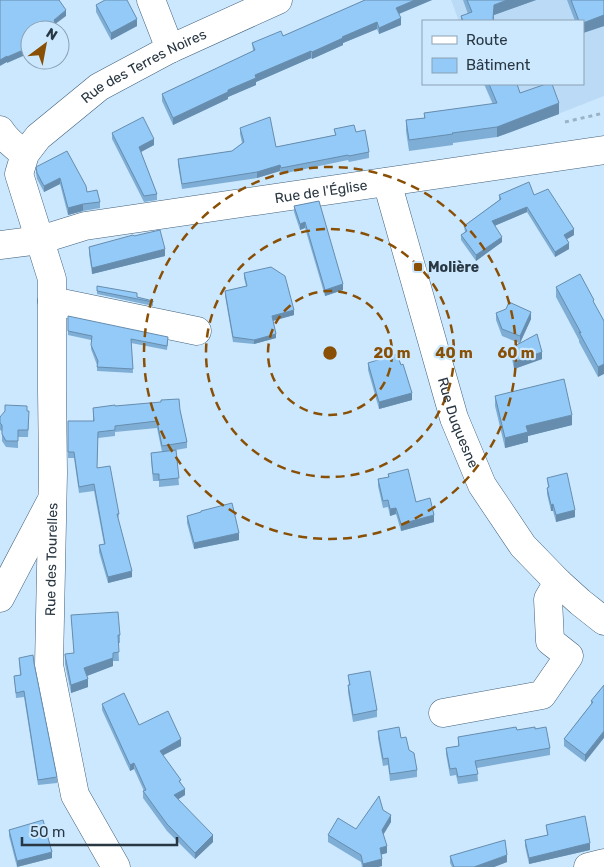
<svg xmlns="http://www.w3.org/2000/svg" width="604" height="867" font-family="Rubik,sans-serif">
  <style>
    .built { fill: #bbdaf6 }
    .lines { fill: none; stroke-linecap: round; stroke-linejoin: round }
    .minor-casing { stroke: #42617a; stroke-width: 29 }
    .path { stroke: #9ab2c6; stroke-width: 3; stroke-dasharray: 4 4; stroke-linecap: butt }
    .minor { stroke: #fff; stroke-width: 28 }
    .wall { fill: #7eaed5 }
    .shaded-wall { fill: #678dae }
    .building { fill: #93caf8; stroke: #678dae }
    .ring { fill: none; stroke: #895005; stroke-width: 2.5; stroke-dasharray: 9 6 }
    .poi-dot { fill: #895005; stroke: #cce8ff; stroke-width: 2 }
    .labels { text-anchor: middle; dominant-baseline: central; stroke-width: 4.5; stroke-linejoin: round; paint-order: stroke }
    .street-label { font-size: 14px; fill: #293742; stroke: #cce8ff }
    .poi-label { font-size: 14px; font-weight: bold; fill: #293742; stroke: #cce8ff; text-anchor: start }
    .centre { fill: #895005; stroke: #cce8ff; stroke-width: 2.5 }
    .ring-label { font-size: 15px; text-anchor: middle; font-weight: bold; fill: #895005; stroke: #cce8ff; stroke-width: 4.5; stroke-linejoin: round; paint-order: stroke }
  </style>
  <rect width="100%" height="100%" fill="#cce8ff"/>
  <path class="built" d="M451 0H604V96L504 135 484 84H583V21H459Z"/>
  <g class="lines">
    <g class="minor-casing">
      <g id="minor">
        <path d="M151 0 170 49"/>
        <path d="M0 130C6 140 15 147 25 154"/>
        <path id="s1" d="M387 182 454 418 482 485 523 546 558 582 580 602 604 621"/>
        <path id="s2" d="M0 245 40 240 85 226 604 150"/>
        <path d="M52 301 197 331"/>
        <path d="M0 598 50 503"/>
        <path d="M443 713 542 695 569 656 550 641 548 599 558 582"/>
        <path id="s3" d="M116 867 75 795 49 665 53 473 52 390V279L19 174 25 154 38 137 99 87 170 49 278 0"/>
        <path d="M588 867 604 863"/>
      </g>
    </g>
    <path class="path" d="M565 122 604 113"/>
    <use href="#minor" class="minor"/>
  </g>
  <g class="wall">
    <path d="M365 0H432L399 14 401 25 379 34 377 29 343 43V45L312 59 311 58 256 82V85L228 97V99L173 125 162 101V94L253 51 252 43 283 36Z"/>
    <path d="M463 0H536L494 15V21H461V16L468 14Z"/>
    <path d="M567 0H604V26L583 33V21H575Z"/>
    <path d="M96 5 137 26 111 40 96 12Z"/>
    <path d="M484 84H517L520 93 559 114 497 137 453 143V145L409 151 406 131V120L424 118V113L493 104Z"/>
    <path d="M240 128 276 147 335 135 334 129 356 132 369 152V158L349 162 348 160 281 174 280 171 257 178 182 189 178 165V159L232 151 242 143 240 134Z"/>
    <path d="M112 133 154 145 141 152 157 194V200L144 202 112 139Z"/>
    <path d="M36 167 87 192 100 202V208L83 211 68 215 60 184 44 192 37 179 36 173Z"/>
    <path d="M499 195H534L574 235 566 239 569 249 555 257 527 212 494 226 502 242 476 261 461 240V235L465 232 464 226 499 200Z"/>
    <path d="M319 201 343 290 325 296 305 228 300 230 294 212V206Z"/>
    <path d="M134 236 165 256 92 274 89 254V247Z"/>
    <path d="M244 273 294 315 273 321 276 338 254 344 233 342 225 296V291L246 286 244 278Z"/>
    <path d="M97 286 137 297 153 301V306L97 294Z"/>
    <path d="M556 287 594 303 604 321 598 377 579 342V340L556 297Z"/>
    <path d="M496 313 531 319 520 343 542 359 514 369 511 354V348L519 343 502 336 496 320Z"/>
    <path d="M68 316 168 341 167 350 131 343 133 373 97 371V365L91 349V340L68 335Z"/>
    <path d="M368 363 401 365 412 400 379 409 368 370Z"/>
    <path d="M495 396 572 425 528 436V442L505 448 495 406Z"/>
    <path d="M115 406 180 410 187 442V448L176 450 179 485 159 487V481H153L151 460V453L162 452 157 428 115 432V436L98 438 97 468 119 514 118 520 132 577 108 583 99 552V545L104 544 94 491 79 493 74 458H68V421H93V408Z"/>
    <path d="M27 411 29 418 28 437H18V448L6 447 2 441V431L0 430V417Z"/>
    <path d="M388 474 416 502 434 522 401 531 396 514 390 516 388 507 383 508 378 486V479L388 477Z"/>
    <path d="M547 478 575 517 556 522 553 511H551L547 494V488L548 487Z"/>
    <path d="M187 516 239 540 194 549 187 523Z"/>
    <path d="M71 615 120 635V643H118L119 661H113V666L87 676 88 687 71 693 65 664V655L74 653Z"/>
    <path d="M19 658 34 663 57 777V783L38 785 24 697 16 698 14 676 20 675Z"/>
    <path d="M348 675 377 710V717L353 722 348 692V685H349Z"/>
    <path d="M604 685 585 762 564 746V739L591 704V701Z"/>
    <path d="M102 704 139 725 181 746 163 755 181 783 185 795 178 799 213 842 195 859 167 831 143 798V791H144L134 769 130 771 102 710Z"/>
    <path d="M535 729 550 748V755L477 768 478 781 458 784 456 775 450 776 446 754V748L458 746V737L517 730Z"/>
    <path d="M378 731 401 738 409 750 417 770V777L390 781 388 765 383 766 378 738Z"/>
    <path d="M383 810 391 822 383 834 387 853 381 854 382 866 378 867H362L361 862 328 842V835L356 829Z"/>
    <path d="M546 825 590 850 529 864 525 846V840L547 835Z"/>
    <path d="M9 830 52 858 17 867 9 836Z"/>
    <path d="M450 856 507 862 494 867H452L450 863Z"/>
  </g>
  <g class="shaded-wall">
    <path d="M415 0H432L396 15V8Z"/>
    <path d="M507 0H536L494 15 493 21 494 5Z"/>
    <path d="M66 10V16L54 25V20Z"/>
    <path d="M604 15V26L583 33V23Z"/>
    <path d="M401 18V25L379 34V28Z"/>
    <path d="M137 19V26L111 40V33Z"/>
    <path d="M377 22V29L343 43V45L312 59V52L342 37Z"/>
    <path d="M30 47V53L7 63V57Z"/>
    <path d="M311 51V58L256 82V85L228 97V99L173 125V118L255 75Z"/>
    <path d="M7 56V62L0 66V60Z"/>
    <path d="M559 103V114L497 137V127Z"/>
    <path d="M154 139V145L139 153V147Z"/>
    <path d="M280 165V171L257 178V172Z"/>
    <path d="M60 178V184L44 192V186Z"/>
    <path d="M83 204V211L68 215V208Z"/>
    <path d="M527 207V212L492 227V221Z"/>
    <path d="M305 222V228L300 230V224Z"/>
    <path d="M574 229V235L564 241V235Z"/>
    <path d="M502 237V242L476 261V255Z"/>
    <path d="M569 243V249L555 257V252Z"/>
    <path d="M165 249V256L92 274V268Z"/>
    <path d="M343 284V290L325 296V290Z"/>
    <path d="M294 310V315L272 321V316Z"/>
    <path d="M531 312V319L520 343V336Z"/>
    <path d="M276 334V338L254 344V340Z"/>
    <path d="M542 352V359L514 369V362Z"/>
    <path d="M604 364V374L598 377V367Z"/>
    <path d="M412 393V400L379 409V402Z"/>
    <path d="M572 415V425L528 436V442L505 448V438L526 426Z"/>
    <path d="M553 504V511H551V505Z"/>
    <path d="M396 508V514L390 516V509Z"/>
    <path d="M575 510V517L556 522V515Z"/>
    <path d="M434 515V522L401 531V524Z"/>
    <path d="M239 533V540L194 549V543Z"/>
    <path d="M132 571V577L108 583V577Z"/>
    <path d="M113 658V666L84 677V668Z"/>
    <path d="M88 679V687L71 693V685Z"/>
    <path d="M604 731V738L585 762V755Z"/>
    <path d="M181 739V746L160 757V751Z"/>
    <path d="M134 763V769L130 771V765Z"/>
    <path d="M185 789V795L174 802V795Z"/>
    <path d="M391 815V822L382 837V830Z"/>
    <path d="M213 835V842L195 859V853Z"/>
    <path d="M590 843V850L529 864V858Z"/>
    <path d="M387 846V853L380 855V848Z"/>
    <path d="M52 852V858L17 867V861Z"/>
    <path d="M507 855V862L494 867H474Z"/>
    <path d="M382 859V866L378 867H363V864Z"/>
  </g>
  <g class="building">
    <path d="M0 0H59L66 10 54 20 57 29 55 30H30V47L7 57V56L0 60Z"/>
    <path d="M105 0H127L137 19 111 33 96 5Z"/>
    <path d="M365 0H415L396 8 401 18 379 28 377 22 342 37 343 38 312 52 311 51 255 75 256 78 228 90V92L173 118 162 94 255 50 252 43 281 31 283 36Z"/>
    <path d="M467 0H507L494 5 493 19 494 21H463L461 16 472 12Z"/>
    <path d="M571 0H604V15L583 23V21H579Z"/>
    <path d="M489 84H517L520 93 546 84H552L559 103 497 127 452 133 453 134 409 140 406 120 425 118 424 113 497 103Z"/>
    <path d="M143 117 154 139 139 147 157 194 144 196 112 133Z"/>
    <path d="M270 117 276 147 336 135 334 129 354 125 356 132 365 130 369 152 349 156 348 155 281 168 280 165 257 172 182 184 178 159 232 151 244 142 240 128Z"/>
    <path d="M67 151 86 186 87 192 97 190 100 202 83 204 68 208 60 178 44 186 37 173 36 167Z"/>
    <path d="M529 182 534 195 548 189 574 229 564 235 569 243 555 252 527 207 492 221 502 237 476 255 461 235 467 231 464 226 501 199 499 195Z"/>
    <path d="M319 201 343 284 325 290 305 222 300 224 294 206Z"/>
    <path d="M160 230 165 249 92 268 89 247 133 235 134 236Z"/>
    <path d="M271 267 285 276 294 310 272 316 276 334 254 340 233 337 225 291 247 286 244 273Z"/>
    <path d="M580 274 594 300 593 301 604 321V364L598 367 579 332 581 333 556 287Z"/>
    <path d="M97 286 137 293V297L153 301V302L97 291Z"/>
    <path d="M509 302 531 312 520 336 502 329 496 313 506 309Z"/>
    <path d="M68 316 168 337 167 346 131 339 133 369 97 367 98 361 91 345 92 336 68 331Z"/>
    <path d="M537 334 542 352 514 362 511 348Z"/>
    <path d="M397 354 401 365 403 364 412 393 379 402 368 363Z"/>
    <path d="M564 379 572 415 526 426 528 432 505 438 495 396Z"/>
    <path d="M179 399 180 410 187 442 162 446 157 421 115 426V430L98 432 97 468 110 466 119 514H117L132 571 108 577 99 545 105 544 94 484 79 487 74 452H68V421H94L93 408 115 405V406L161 402V400Z"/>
    <path d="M5 405 27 406V411H29L28 430H18V441H6L2 434V425L0 423V417L5 411Z"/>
    <path d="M176 450 179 478 159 480V474H153L151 453Z"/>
    <path d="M408 469 416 502 430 498 434 515 401 524 396 508 390 509 388 500 383 501 378 479 389 477 388 474Z"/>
    <path d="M567 473 575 510 556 515 553 504 551 505 547 488 549 487 547 478Z"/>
    <path d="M232 503 239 533 194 543 187 516 201 512V511Z"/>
    <path d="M118 612 120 635H118L119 652 113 653V658L84 668 88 679 71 685 65 655V654L74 653 71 615Z"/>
    <path d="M33 655 34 663 57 777 38 780 24 691 16 693 14 676 21 675 19 658Z"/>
    <path d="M370 671 377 710 353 715 348 685H350L348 675Z"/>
    <path d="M604 685V731L585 755 564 739 593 702 591 701Z"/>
    <path d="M124 693 139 725 168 711 181 739 160 751 181 780 179 781 185 789 174 795 213 835 195 853 167 824 143 791 146 790 134 763 130 765 102 704Z"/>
    <path d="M399 727 401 738 406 737 409 750 414 753 417 770 390 774 388 758 383 759 378 731Z"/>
    <path d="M516 727 517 730 535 727V729L546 727 550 748 475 761 478 774 458 777 456 768 450 769 446 748 459 746 458 737Z"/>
    <path d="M379 796 383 810 391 815 382 830 387 846 380 848 382 859 363 864 361 855 328 835 338 818 356 829Z"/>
    <path d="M585 816 590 843 529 858 525 840 548 835 546 825Z"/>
    <path d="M43 820 52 852 17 861 9 830Z"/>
    <path d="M505 840 507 855 474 867H454L450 856Z"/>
  </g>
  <g class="ring">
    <circle cx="330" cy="353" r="62"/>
    <circle cx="330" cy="353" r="124"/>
    <circle cx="330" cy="353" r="186"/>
  </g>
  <rect class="poi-dot" x="413" y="262" width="10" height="10" rx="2.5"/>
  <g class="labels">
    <g class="street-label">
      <text stroke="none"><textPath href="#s3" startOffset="882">Rue des Terres Noires</textPath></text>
      <text stroke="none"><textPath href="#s2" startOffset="326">Rue de l'Église</textPath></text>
      <text stroke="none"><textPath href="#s1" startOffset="251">Rue Duquesne</textPath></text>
      <text stroke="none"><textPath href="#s3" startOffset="321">Rue des Tourelles</textPath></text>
    </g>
    <g class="poi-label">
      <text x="428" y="267">Molière</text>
    </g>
  </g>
  <circle cx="330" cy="353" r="8" class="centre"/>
  <g class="ring-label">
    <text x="392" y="358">20 m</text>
    <text x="454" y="358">40 m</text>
    <text x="516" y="358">60 m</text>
  </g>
  <rect x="422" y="20" width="162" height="65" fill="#cce8ff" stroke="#8ba1b3"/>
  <rect x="432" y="36" width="25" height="8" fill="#ffffff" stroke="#8ba1b3"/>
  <text x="466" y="45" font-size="15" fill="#293742">Route</text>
  <rect x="432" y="58" width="25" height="15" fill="#93caf8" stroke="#8ba1b3"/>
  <text x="466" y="70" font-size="15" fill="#293742">Bâtiment</text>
  <g transform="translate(45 45) rotate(32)"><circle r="24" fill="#cce8ff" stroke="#8ba1b3"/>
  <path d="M0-4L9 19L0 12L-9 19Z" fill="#895005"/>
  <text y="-8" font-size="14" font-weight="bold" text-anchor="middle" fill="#293742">N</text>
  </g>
  <path d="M22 837v8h155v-8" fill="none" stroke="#293742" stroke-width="2.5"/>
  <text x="30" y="837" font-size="15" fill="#293742" stroke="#cce8ff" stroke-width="4" paint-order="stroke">50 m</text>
</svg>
